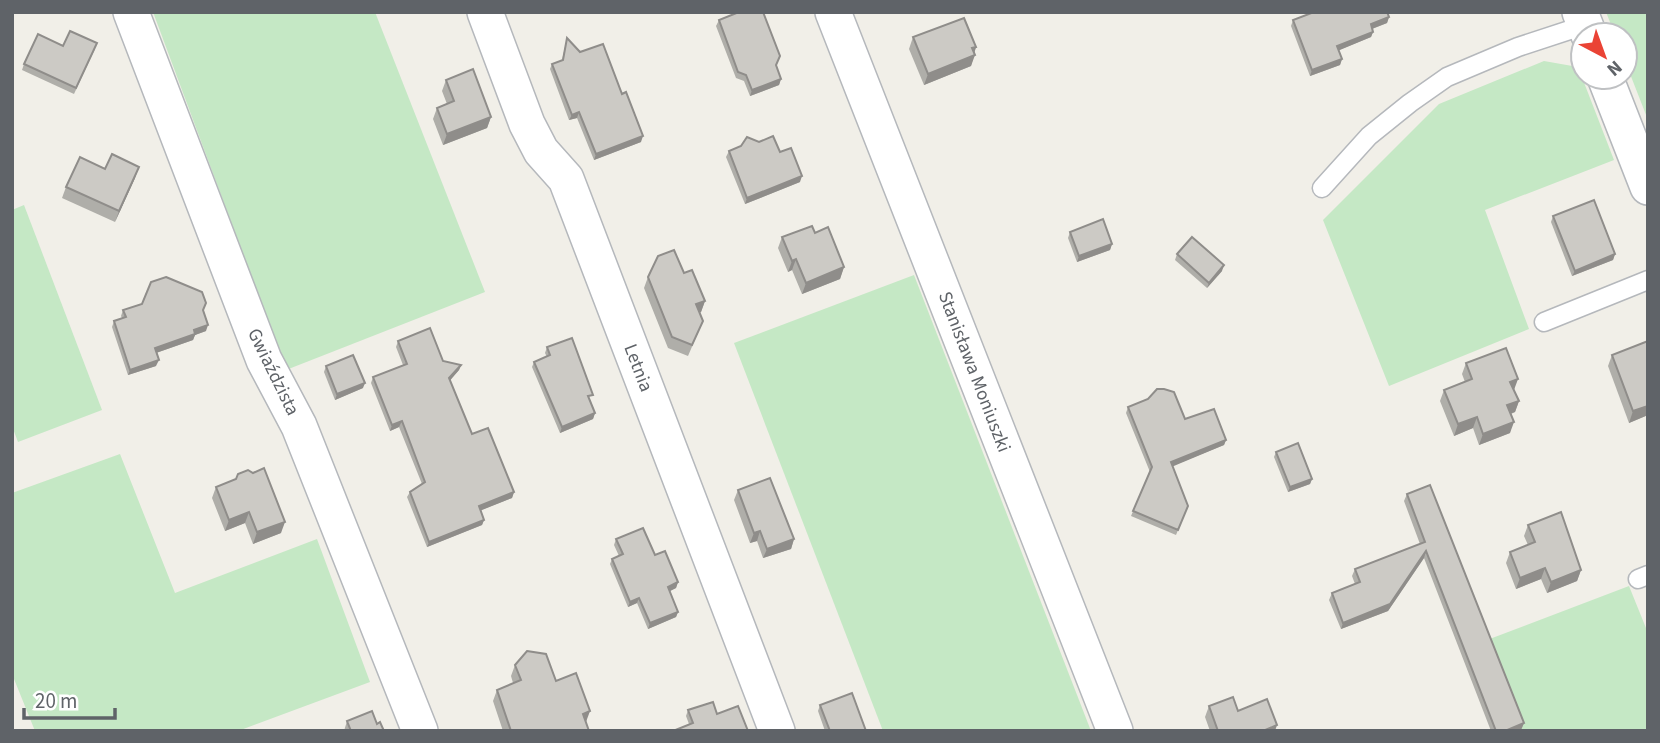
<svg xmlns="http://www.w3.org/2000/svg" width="1660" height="743" font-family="'Source Sans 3',sans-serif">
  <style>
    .green { fill: #c5e8c5 }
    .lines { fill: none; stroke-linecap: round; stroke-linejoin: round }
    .lane-casing { stroke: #b5b8bc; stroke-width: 21 }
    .street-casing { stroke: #b5b8bc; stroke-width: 38 }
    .lane { stroke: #fff; stroke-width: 18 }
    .street { stroke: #fff; stroke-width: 35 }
    .wall { fill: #afaea9 }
    .shaded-wall { fill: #8f8d8a }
    .building { fill: #cccac5; stroke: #8f8d8a; stroke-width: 2 }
    .labels { text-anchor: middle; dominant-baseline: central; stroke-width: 5; stroke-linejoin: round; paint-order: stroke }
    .street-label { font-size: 19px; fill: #5f6368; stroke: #fff }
  </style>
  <rect width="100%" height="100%" fill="#f1efe8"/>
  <g class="green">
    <path d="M153 12H375L485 292 286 370Z"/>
    <path d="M1606 12H1648V120L1625 61V35H1615Z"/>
    <path d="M1544 61 1578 67 1614 160 1485 210 1529 329 1389 386 1323 220 1439 104Z"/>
    <path d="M24 205 102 410 18 442 12 426V210Z"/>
    <path d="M914 275 1091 731H883L734 343Z"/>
    <path d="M120 454 175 593 317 539 370 682 238 731H35L12 674V493Z"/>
    <path d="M1629 586 1648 633V731H1522L1487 640Z"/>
  </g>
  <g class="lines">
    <g class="lane-casing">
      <g id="lane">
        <path d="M1322 188 1369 136 1410 103 1447 77 1518 47 1585 25"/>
        <path d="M1544 322 1648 280"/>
        <path d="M1638 579 1648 575"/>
      </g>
    </g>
    <g class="street-casing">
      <g id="street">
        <path d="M131 12 264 360 299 426 420 731"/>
        <path d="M485 12 527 124 541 151 566 179 777 731"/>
        <path d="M833 12 1115 731"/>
        <path d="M1580 12 1589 35"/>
        <path d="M1605 77 1648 187"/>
      </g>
    </g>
    <use href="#lane" class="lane"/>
    <use href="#street" class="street"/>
  </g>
  <g class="wall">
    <path d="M1389 17 1387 23 1372 29 1373 32 1371 37 1339 50 1342 59 1340 65 1310 76 1291 26 1293 20Z"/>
    <path d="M719 20 776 65 781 79 779 85 750 96 744 81 736 78 716 26Z"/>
    <path d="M913 37 976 47 971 66 924 85 909 49Z"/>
    <path d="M567 38 622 94 641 142 594 160 577 118 569 120 550 69 552 64 562 60Z"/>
    <path d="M95 49 74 94 22 70 24 64Z"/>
    <path d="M446 80 491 117 487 128 443 145 433 119 437 108 447 104 442 91Z"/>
    <path d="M729 151 780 152 800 182 745 204 726 157Z"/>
    <path d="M105 169 135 178 115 222 62 198 66 187Z"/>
    <path d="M1553 216 1615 254 1613 260 1572 276 1551 222Z"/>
    <path d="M1070 232 1112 244 1110 250 1077 262 1068 238Z"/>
    <path d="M815 233 844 267 840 279 802 294 792 270 788 272 778 248 782 237Z"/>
    <path d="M1177 254 1222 271 1207 288 1175 260Z"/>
    <path d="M684 273 705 301 701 312 699 313 703 321 688 356 668 348 644 288 648 277Z"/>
    <path d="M123 310 203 311 206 331 195 335 193 340 156 353V366L128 375 112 327 114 321 122 318 121 316Z"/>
    <path d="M398 341 443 361 461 365 459 370 450 380 472 434 514 492 512 498 481 510 484 520 482 525 427 547 407 497 410 492 422 484 399 427 390 431 371 383 373 377 403 365 396 347Z"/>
    <path d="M1648 341V415L1629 423 1608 366 1612 355Z"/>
    <path d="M547 347 591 401H590L595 413 593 419 560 433 532 367 534 362 547 357 545 353Z"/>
    <path d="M1466 363 1514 390 1519 401 1515 412 1511 414 1510 433 1479 445 1473 428 1454 436 1440 401 1444 390 1465 382 1462 374Z"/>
    <path d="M326 366 363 388 335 400 324 372Z"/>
    <path d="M1128 407 1185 419 1226 440 1224 445 1172 466 1188 506 1176 535 1131 516 1150 472 1126 413Z"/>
    <path d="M1276 452 1312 479 1310 484 1288 492 1274 457Z"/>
    <path d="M216 487 281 533 253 544 245 523 225 531 212 498Z"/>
    <path d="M738 490 794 539 791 549 763 558 757 541 750 543 734 500Z"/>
    <path d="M1407 494 1524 723 1521 730 1491 731 1424 558 1388 611 1341 629 1329 600 1332 593 1355 584 1352 576 1355 569 1420 544 1404 501Z"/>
    <path d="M1528 525 1581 570 1577 581 1547 593 1541 579 1516 589 1506 563 1510 552 1528 545 1524 536Z"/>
    <path d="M616 539 655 555 678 582 676 588 670 591 678 612 676 617 648 629 637 603 628 607 610 564 612 559 619 556 614 545Z"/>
    <path d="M515 665 556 681 586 722 589 731H503L493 701 497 690 513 683 511 676Z"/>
    <path d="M820 705 866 731H825L818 711Z"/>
    <path d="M1209 706 1238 711 1275 731H1210L1205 717Z"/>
    <path d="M688 710 717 714 689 724 686 716Z"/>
    <path d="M347 721 377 724 384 731H344Z"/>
  </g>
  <g class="shaded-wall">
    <path d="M1389 17 1387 23 1369 30 1371 24Z"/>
    <path d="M1373 32 1371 37 1335 52 1337 46Z"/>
    <path d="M976 47 973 56 975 55 971 66 924 85 928 74Z"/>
    <path d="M1342 59 1340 65 1310 76 1312 70Z"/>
    <path d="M781 79 779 85 750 96 752 90Z"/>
    <path d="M579 112 577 118 569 120 572 115Z"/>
    <path d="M491 117 487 128 443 145 447 134Z"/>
    <path d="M643 136 641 142 594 160 596 154Z"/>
    <path d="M139 167 135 178 115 222 119 211Z"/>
    <path d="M802 176 800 182 745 204 747 198Z"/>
    <path d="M1112 244 1110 250 1077 262 1079 256Z"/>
    <path d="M1615 254 1613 260 1572 276 1575 271Z"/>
    <path d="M796 259 792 270 788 272 792 261Z"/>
    <path d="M1224 265 1222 271 1207 288 1209 283Z"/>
    <path d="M844 267 840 279 802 294 806 283Z"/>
    <path d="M705 301 701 312 692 315 696 304Z"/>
    <path d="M208 325 206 331 195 335 193 340 153 354 155 348 194 330Z"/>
    <path d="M159 360 156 366 128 375 130 370Z"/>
    <path d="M461 365 459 370 447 384 449 378Z"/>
    <path d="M1518 379 1514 390 1510 382Z"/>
    <path d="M365 383 363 388 335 400 337 394Z"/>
    <path d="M1519 401 1515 412 1503 416 1507 405Z"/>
    <path d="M1648 406V415L1629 423 1633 411Z"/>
    <path d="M595 413 593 419 560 433 562 427Z"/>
    <path d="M1477 417 1473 428 1454 436 1458 424Z"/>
    <path d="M402 421 399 427 390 431 392 425Z"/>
    <path d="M1514 422 1510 433 1479 445 1483 434Z"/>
    <path d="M1226 440 1224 445 1169 468 1171 462Z"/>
    <path d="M1312 479 1310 484 1288 492 1290 487Z"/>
    <path d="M514 492 512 498 477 512 479 506Z"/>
    <path d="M249 512 245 523 225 531 229 520Z"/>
    <path d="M484 520 482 525 427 547 429 542Z"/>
    <path d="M285 522 281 533 253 544 257 532Z"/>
    <path d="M760 531 757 541 750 543 754 533Z"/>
    <path d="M794 539 791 549 763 558 767 549Z"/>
    <path d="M1426 551 1424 558 1388 611 1341 629 1343 623Z"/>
    <path d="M1545 568 1541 579 1516 589 1520 578Z"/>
    <path d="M1581 570 1577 581 1547 593 1551 582Z"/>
    <path d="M678 582 676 588 666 593 668 587Z"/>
    <path d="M639 598 637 603 628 607 630 602Z"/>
    <path d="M678 612 676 617 648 629 650 623Z"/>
    <path d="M590 711 586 722 583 714Z"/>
    <path d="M1524 723 1521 730 1505 731Z"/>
    <path d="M1277 725 1275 731H1263Z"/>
  </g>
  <g class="building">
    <path d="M739 12H763L780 56 776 65 781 79 752 90 746 75 738 72 719 20Z"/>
    <path d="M1314 12H1387L1389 17 1371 24 1373 32 1337 46 1342 59 1312 70 1293 20Z"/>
    <path d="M964 18 976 47 972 48 975 55 928 74 913 37Z"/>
    <path d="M70 31 97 43 76 88 24 64 38 34 63 46Z"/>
    <path d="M567 38 580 52 603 44 622 94 626 92 643 136 596 154 579 112 572 115 552 64 563 60Z"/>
    <path d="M473 69 491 117 447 134 437 108 454 101 446 80Z"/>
    <path d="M773 136 780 152 791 148 802 176 747 198 729 151 741 146 747 137 759 142Z"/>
    <path d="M112 154 139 167 119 211 66 187 80 157 105 169Z"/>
    <path d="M1594 200 1615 254 1575 271 1553 216Z"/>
    <path d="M1103 219 1112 244 1079 256 1070 232Z"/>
    <path d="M812 226 815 233 828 227 844 267 806 283 796 259 792 261 782 237Z"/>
    <path d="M1192 237 1224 265 1209 283 1177 254Z"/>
    <path d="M674 250 684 273 692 270 705 301 696 304 703 321 692 345 672 337 648 277 658 256Z"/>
    <path d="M166 277 202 292 206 303 203 310 208 325 194 330 195 334 155 348 159 360 130 370 114 321 126 317 123 310 142 304 151 282Z"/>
    <path d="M430 328 443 361 461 365 449 378 472 434 488 428 514 492 479 506 484 520 429 542 410 492 425 482 402 421 392 425 373 377 407 364 398 341Z"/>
    <path d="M572 338 593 395 588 396 595 413 562 427 534 362 550 355 547 347Z"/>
    <path d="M1648 341V406L1633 411 1612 355Z"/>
    <path d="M1506 348 1518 379 1510 382 1519 401 1507 405 1514 422 1483 434 1477 417 1458 424 1444 390 1472 379 1466 363Z"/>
    <path d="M353 355 365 383 337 394 326 366Z"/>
    <path d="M1157 389H1164L1174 392 1185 419 1214 409 1226 440 1171 462 1188 506 1178 530 1133 511 1152 467 1128 407 1148 399Z"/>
    <path d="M1298 443 1312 479 1290 487 1276 452Z"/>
    <path d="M264 468 285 522 257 532 249 512 229 520 216 487 236 479 238 474 248 470 253 473Z"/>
    <path d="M770 478 794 539 767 549 760 531 754 533 738 490Z"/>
    <path d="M1430 485 1524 723 1505 731H1496L1426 551 1390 604 1343 623 1332 593 1360 582 1355 569 1425 542 1407 494Z"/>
    <path d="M1561 512 1581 570 1551 582 1545 568 1520 578 1510 552 1535 542 1528 525Z"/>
    <path d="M643 528 655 555 665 551 678 582 668 587 678 612 650 623 639 598 630 602 612 559 623 554 616 539Z"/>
    <path d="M527 651 546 654 556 681 576 673 590 711 583 714 589 731H511L497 690 521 680 515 665Z"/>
    <path d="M852 693 866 731H830L820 705Z"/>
    <path d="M1233 697 1238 711 1267 699 1277 725 1263 731H1218L1209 706Z"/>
    <path d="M713 702 717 714 738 706 748 731H673L693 723 688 710Z"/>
    <path d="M372 711 377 724 380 722 384 731H351L347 721Z"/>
  </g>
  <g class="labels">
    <g class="street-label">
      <text transform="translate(638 368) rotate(69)">Letnia</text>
      <text transform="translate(273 372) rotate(64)">Gwiaździsta</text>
      <text transform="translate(974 372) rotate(69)">Stanisława Moniuszki</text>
    </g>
  </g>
  <rect width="1660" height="743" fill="none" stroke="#5f6368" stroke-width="28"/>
  <g transform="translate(1604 56) rotate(139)"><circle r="33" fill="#ffffff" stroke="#bfc1c3" stroke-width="2"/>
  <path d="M0-5L12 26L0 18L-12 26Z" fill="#ea4335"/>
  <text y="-10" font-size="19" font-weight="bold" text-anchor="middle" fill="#5f6368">N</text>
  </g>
  <path d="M24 708v10h91v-10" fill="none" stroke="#5f6368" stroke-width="3.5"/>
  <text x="35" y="708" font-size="21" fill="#5f6368" stroke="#ffffff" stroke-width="5" paint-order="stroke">20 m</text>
</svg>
